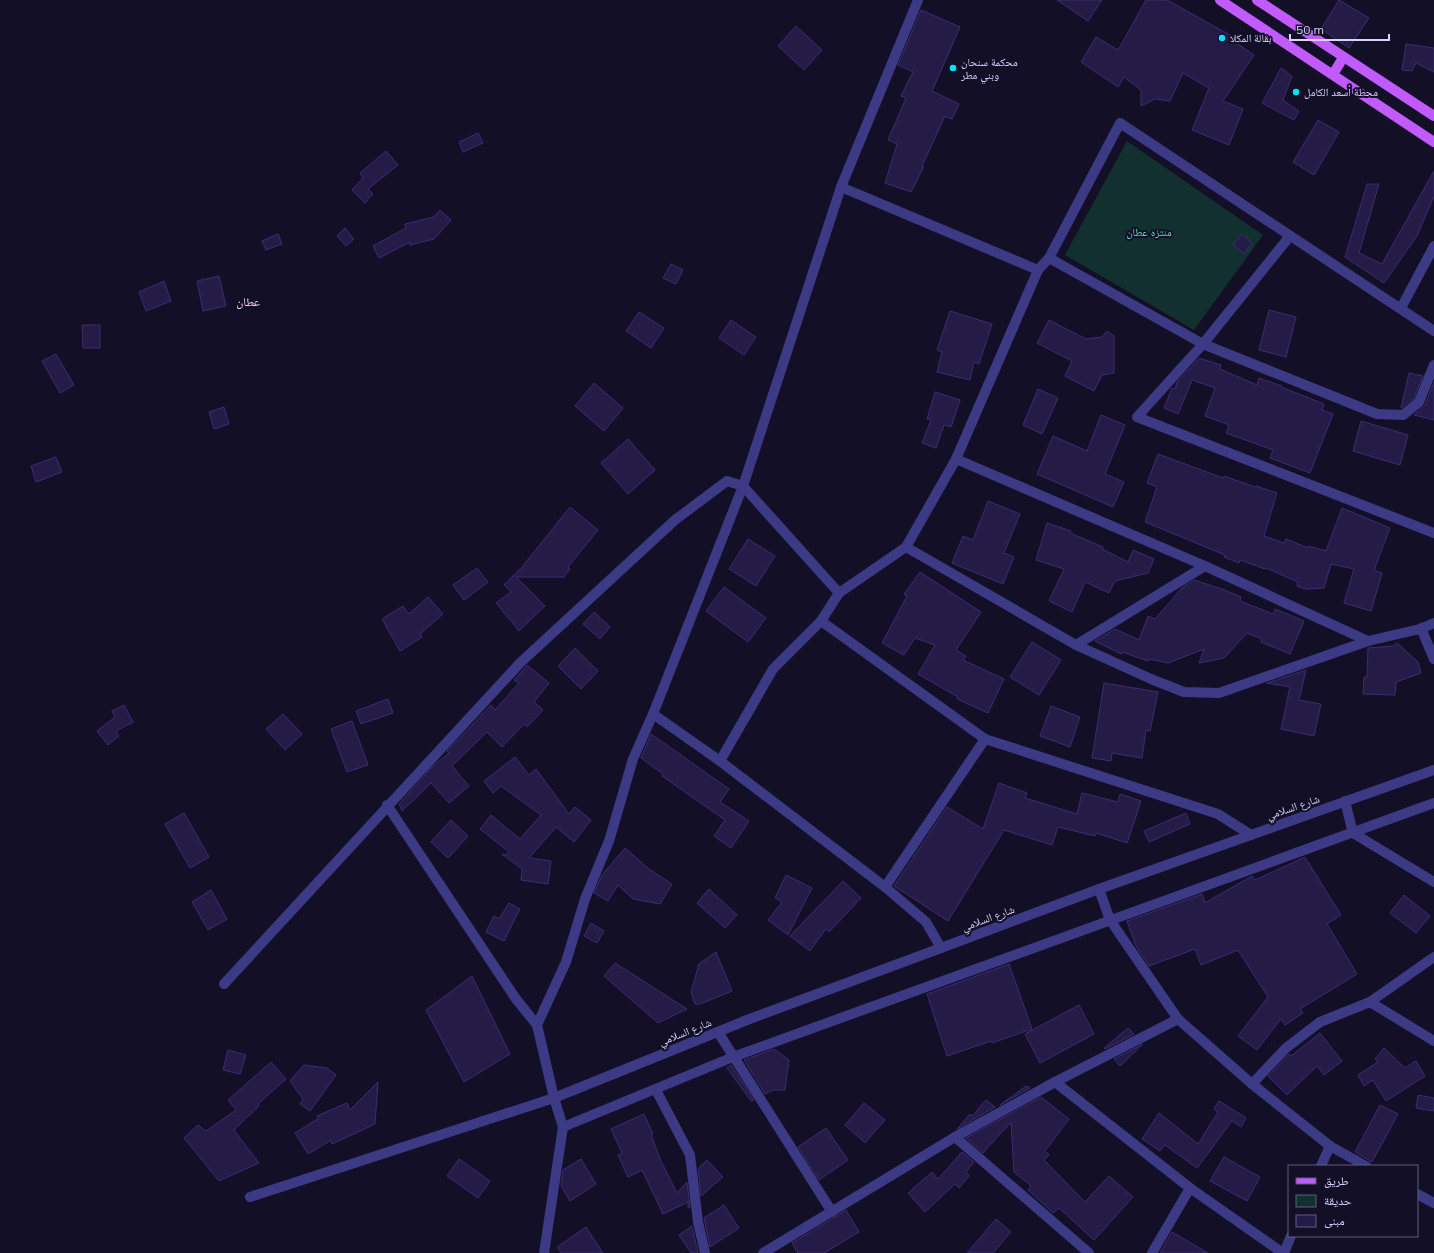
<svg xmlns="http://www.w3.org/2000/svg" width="1434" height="1253" font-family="Mulish,'Noto Naskh Arabic',sans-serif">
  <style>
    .green { fill: #12302f }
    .building { fill: #241b47; stroke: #3b2d73 }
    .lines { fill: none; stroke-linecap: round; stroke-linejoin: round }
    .minor { stroke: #3d3a85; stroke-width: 10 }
    .major { stroke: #c25bff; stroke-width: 10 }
    .poi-dot { fill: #00e5ff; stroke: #130f26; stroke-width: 1.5 }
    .labels { text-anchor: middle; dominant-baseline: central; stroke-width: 4; stroke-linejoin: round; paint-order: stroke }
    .poi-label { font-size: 11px; fill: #d9d4ff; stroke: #130f26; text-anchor: start }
    .park-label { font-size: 11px; fill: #5fe0c0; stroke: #130f26 }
    .street-label { font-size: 11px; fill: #d9d4ff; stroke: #130f26 }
    .neighbourhood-label { font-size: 12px; fill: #ffd6f0; stroke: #130f26 }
  </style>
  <rect width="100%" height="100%" fill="#130f26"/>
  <path class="green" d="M1127 141 1263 235 1194 330 1065 255Z"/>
  <g class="building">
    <path d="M1057 0H1102L1088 21Z"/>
    <path d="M1146 0H1167L1230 35 1229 38 1254 55 1223 101 1243 109 1229 145 1192 130 1209 88 1183 73 1170 101 1155 99 1141 106V90L1124 77 1118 87 1081 62 1096 37 1118 50Z"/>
    <path d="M1339 0 1369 18 1349 48 1321 29Z"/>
    <path d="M921 10 960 27 932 91 959 104 952 119 945 116 922 166H924L911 192 885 183 897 144 888 140 906 98 901 96 913 72 898 65Z"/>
    <path d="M796 26 822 50 804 70 778 46Z"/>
    <path d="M1406 44 1434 48V72L1416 63 1412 71 1402 70Z"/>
    <path d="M1281 68 1292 76 1283 100 1299 111 1294 120 1262 103Z"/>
    <path d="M1318 120 1339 132 1314 175 1293 162Z"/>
    <path d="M478 133 483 143 463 152 459 142Z"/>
    <path d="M386 151 398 165 368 189 373 194 365 203 352 190 363 178 360 173Z"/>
    <path d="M1434 171V196L1417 236 1384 283 1345 257 1367 184H1379L1359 253 1382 264Z"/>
    <path d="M440 210 451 220 434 239 410 245V242L379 258 373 246 406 228 405 224 434 217Z"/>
    <path d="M345 228 354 239 346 246 337 236Z"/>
    <path d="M278 234 282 244 266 250 262 241Z"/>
    <path d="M1242 234 1252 243 1244 254 1233 245Z"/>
    <path d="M671 264 683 270 676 284 663 278Z"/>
    <path d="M219 276 226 306 203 311 197 281Z"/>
    <path d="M164 281 171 301 146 311 139 292Z"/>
    <path d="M1269 310 1296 317 1286 357 1259 350Z"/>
    <path d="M950 311 992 324 979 364 974 362 970 380 937 372 942 352 937 350Z"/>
    <path d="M639 312 664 328 651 348 626 331Z"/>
    <path d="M731 320 756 337 744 355 719 338Z"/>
    <path d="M1049 320 1086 339 1102 337 1107 331 1114 336V373L1102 375 1094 391 1065 376 1072 361 1037 343Z"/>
    <path d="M82 325H100V348H83Z"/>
    <path d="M56 354 74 385 60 393 42 361Z"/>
    <path d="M1199 358 1221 365 1220 369 1257 385 1259 378 1282 386 1281 387 1324 404 1322 410 1333 414 1310 473 1270 458 1273 450 1226 433 1229 425 1205 416 1215 388 1192 380 1178 414 1164 408 1172 388 1175 389 1177 382Z"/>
    <path d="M1409 373 1423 376 1414 398 1401 408Z"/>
    <path d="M1434 382V420L1414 415 1425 405Z"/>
    <path d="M594 383 623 408 604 431 575 406Z"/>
    <path d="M1038 389 1058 398 1042 434 1023 425Z"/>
    <path d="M935 392 960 400 951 427 944 425 936 448 922 443 931 420 927 419Z"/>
    <path d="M224 407 229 424 214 429 209 412Z"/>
    <path d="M1101 415 1125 425 1105 474 1124 482 1113 507 1037 474 1053 436 1087 451Z"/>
    <path d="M1361 421 1408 435 1400 465 1353 451Z"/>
    <path d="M628 439 655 470 628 494 601 463Z"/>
    <path d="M1158 454 1223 478 1224 476 1255 487 1256 486 1277 493 1264 536 1284 543 1286 539 1308 548 1309 546 1326 551 1342 508 1390 528 1374 570 1382 573 1371 611 1344 603 1354 569 1331 564 1324 588 1306 589 1297 586 1298 582 1266 568 1265 569 1240 560 1239 563 1224 557 1225 555 1145 522 1157 487 1147 483Z"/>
    <path d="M56 457 62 472 36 482 31 466Z"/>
    <path d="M988 501 1020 514 1004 553 1014 557 1003 584 952 563 963 536 973 540Z"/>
    <path d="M570 507 598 530 568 567 570 569 564 577H516L545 606 519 631 496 603 511 592 504 585 522 567Z"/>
    <path d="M1047 523 1071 531 1070 533 1103 547 1102 549 1128 562 1133 550 1154 559 1148 573 1115 581 1109 593 1085 582 1072 612 1049 601 1064 569 1036 560Z"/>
    <path d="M748 539 775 556 756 586 729 569Z"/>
    <path d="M477 568 488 582 464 600 453 585Z"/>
    <path d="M920 572 981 612 956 650 966 656 963 660 1004 679 988 713 957 699 958 697 918 674 935 645 915 638 904 655 882 643 907 596 904 594Z"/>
    <path d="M1194 580 1222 589 1241 597 1240 601 1273 614 1275 609 1304 621 1290 654 1261 642 1262 639 1247 633 1224 658 1199 663 1204 649 1168 663 1149 659 1148 661 1122 652 1121 654 1095 641 1115 629 1139 640 1148 616 1155 619 1183 587Z"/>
    <path d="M724 587 766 618 748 642 706 611Z"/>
    <path d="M428 597 443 614 420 634 422 637 400 651 382 619 403 606 409 614Z"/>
    <path d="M594 612 610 627 600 639 583 624Z"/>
    <path d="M1032 642 1061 660 1039 695 1010 677Z"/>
    <path d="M1397 643 1418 662 1421 673 1396 682 1395 695 1363 694 1364 677H1367L1368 648 1393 646Z"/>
    <path d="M575 648 598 671 581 689 558 666Z"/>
    <path d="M527 665 549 683 534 702 543 710 527 727 524 724 502 747 487 732 452 766 469 786 449 803 431 783 402 811 399 804 433 766 449 753 447 751 491 705 495 710 519 683 514 680Z"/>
    <path d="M1306 670 1299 700 1321 704 1314 736 1281 729 1290 687 1267 683Z"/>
    <path d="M1104 683 1158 692 1150 731 1146 730 1142 758 1112 753 1111 761 1092 758Z"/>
    <path d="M388 699 393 713 361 724 356 711Z"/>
    <path d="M124 705 133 722 116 731 119 736 108 745 97 731 115 717 112 711Z"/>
    <path d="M1051 706 1080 717 1070 747 1040 736Z"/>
    <path d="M283 714 302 734 285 750 266 729Z"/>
    <path d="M352 721 368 765 347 772 331 729Z"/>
    <path d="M651 734 729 789 720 802 749 821 731 848 714 836 725 820 662 776 663 774 641 758Z"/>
    <path d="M515 757 529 775 536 769 569 814 575 807 591 820 574 842 556 827 529 858 551 861 548 884 521 880 522 869 502 854 506 855 509 852 480 829 491 815 520 839 541 815 501 786 493 793 484 781Z"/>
    <path d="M999 783 1027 793 1025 798 1077 814 1082 793 1118 802 1120 794 1141 801 1127 843 1096 833 1095 836 1058 827 1052 845 1004 830 948 921 894 886 947 807 983 829Z"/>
    <path d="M184 813 209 857 190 868 165 824Z"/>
    <path d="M1186 813 1190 824 1149 842 1144 831Z"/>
    <path d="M451 820 468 836 448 858 431 842Z"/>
    <path d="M625 848 649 869 672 884 660 904 633 899 618 885 608 901 594 893 602 875Z"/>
    <path d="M1305 857 1341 915 1327 924 1357 974 1300 1009 1303 1013 1285 1025 1281 1019 1257 1050 1238 1036 1268 997 1238 950 1201 965 1195 949 1149 966 1136 946 1127 921 1202 894 1205 903 1252 876 1255 880Z"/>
    <path d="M786 875 812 888 788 935 768 920 782 902 775 898Z"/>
    <path d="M843 881 861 898 829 932 826 929 810 951 790 936Z"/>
    <path d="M709 889 737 915 725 928 697 903Z"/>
    <path d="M211 890 227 919 208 930 192 902Z"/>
    <path d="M1404 895 1430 916 1416 933 1390 913Z"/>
    <path d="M509 903 520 909 504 941 486 932 494 916 499 919Z"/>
    <path d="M591 923 604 931 597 943 584 936Z"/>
    <path d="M716 952 732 991 700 1004H695L691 992 699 964Z"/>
    <path d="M615 963 687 1009 658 1023 604 976Z"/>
    <path d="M1009 964 1032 1029 992 1043 991 1041 947 1056 927 994Z"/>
    <path d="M472 976 510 1054 464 1082 426 1010Z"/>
    <path d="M1079 1005 1094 1034 1040 1063 1025 1034Z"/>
    <path d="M1128 1028 1134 1034 1105 1049 1104 1048Z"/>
    <path d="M1320 1033 1342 1061 1324 1075 1317 1066 1287 1095 1268 1076 1289 1054 1291 1056Z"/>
    <path d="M1143 1044 1120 1066 1114 1059Z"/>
    <path d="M1384 1048 1405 1068 1416 1061 1425 1076 1386 1101 1373 1080 1364 1086 1358 1075 1378 1062 1375 1059Z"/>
    <path d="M774 1049 789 1060 785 1090H773L765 1094 744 1060Z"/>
    <path d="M228 1050 246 1055 240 1074 223 1070Z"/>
    <path d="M271 1062 286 1079 258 1104 259 1106 234 1130 259 1163 219 1181 184 1138 198 1125 206 1131 236 1110 228 1100Z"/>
    <path d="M304 1065 327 1068 336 1075 310 1111 300 1104 303 1099 290 1081Z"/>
    <path d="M731 1065 754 1100 751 1101 727 1068Z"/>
    <path d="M378 1082 375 1124 332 1144 331 1140 308 1154 295 1133 319 1118 317 1116 347 1103 350 1110Z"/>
    <path d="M1026 1086 1030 1088 1000 1105Z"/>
    <path d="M1418 1095 1434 1098V1111L1416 1108Z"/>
    <path d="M1041 1097 1069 1119 1045 1151 1049 1155 1044 1160 1085 1202 1109 1176 1133 1197 1094 1240 1059 1208 1053 1213 1028 1190 1031 1186 1014 1172 1011 1122 983 1153 966 1138Z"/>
    <path d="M986 1100 995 1107 957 1129 970 1114 972 1116Z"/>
    <path d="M1219 1101 1246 1118 1241 1127 1232 1121 1197 1168 1165 1145 1160 1151 1142 1139 1159 1113 1198 1144 1218 1112 1214 1109Z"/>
    <path d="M864 1103 885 1120 865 1143 845 1125Z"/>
    <path d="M1380 1105 1398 1114 1372 1162 1355 1152Z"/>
    <path d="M644 1114 653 1134 651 1135 661 1161 677 1193 687 1182 690 1207 688 1208V1202L663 1214 642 1170 628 1177 618 1155 622 1153 611 1129Z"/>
    <path d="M826 1128 848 1160 819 1180 798 1147Z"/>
    <path d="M962 1152 974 1162 966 1172 969 1176 959 1188 955 1184 925 1212 908 1193 932 1172 938 1179Z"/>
    <path d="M1224 1157 1260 1177 1247 1201 1210 1181Z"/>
    <path d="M459 1159 490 1181 478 1198 447 1176Z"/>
    <path d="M581 1159 596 1184 570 1201 561 1186 563 1170Z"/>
    <path d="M707 1160 723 1177 701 1196 698 1169Z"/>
    <path d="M724 1205 739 1228 710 1247 704 1218Z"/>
    <path d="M846 1210 859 1232 824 1253H798L792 1243Z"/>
    <path d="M996 1219 1011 1232 993 1253H967Z"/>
    <path d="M692 1226 698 1253H691L679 1235Z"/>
    <path d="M586 1227 603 1253H561L557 1247Z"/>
    <path d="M1172 1232 1208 1253H1160Z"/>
  </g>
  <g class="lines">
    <g class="minor">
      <path d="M841 187 1038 270"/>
      <path d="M1290 236 1203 344 1137 417 1434 533"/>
      <path d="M1049 258 1203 344 1377 414 1403 415 1419 402 1434 365"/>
      <path d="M1401 308 1434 246"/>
      <path d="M956 459 1205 566 1368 641"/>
      <path d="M906 547 1076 645 1151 679 1184 692 1219 693 1368 641 1420 629 1434 623"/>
      <path d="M821 621 985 739 1218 814 1251 835"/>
      <path d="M1421 628 1434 659"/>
      <path d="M1076 645 1205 566"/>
      <path d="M653 714 720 761 885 887 926 922 941 948"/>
      <path d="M720 761 773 669 821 621 839 593 906 547 956 459 1038 270 1049 258 1120 123 1434 331"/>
      <path d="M1345 801 1353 833 1434 882"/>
      <path d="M387 805 516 999 537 1025"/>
      <path d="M885 887 985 739"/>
      <path d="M1099 889 1110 920 1178 1019 1252 1084 1330 1146 1366 1166"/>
      <path d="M1434 957 1370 1002 1434 1041"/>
      <path d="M224 984 520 663 675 520 727 481 743 486 839 593"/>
      <path d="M718 1032 832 1212"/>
      <path d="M1055 1082 1190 1188 1283 1253"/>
      <path d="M1252 1084 1286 1048 1320 1022 1370 1002"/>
      <path d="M656 1090 690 1155 698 1222 705 1253"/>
      <path d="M563 1127 733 1057 1434 803"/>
      <path d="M955 1137 1089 1253"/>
      <path d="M1321 1166 1330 1146"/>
      <path d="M1417 1194 1434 1203"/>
      <path d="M250 1197 554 1098 747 1020 941 948 1099 889 1434 770"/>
      <path d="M544 1253 563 1127 554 1098 537 1025 566 962 585 899 609 841 633 759 653 714 743 486 841 187 918 0"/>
      <path d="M763 1253 955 1137 1055 1082 1178 1019"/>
      <path d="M1152 1253 1190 1188"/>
      <path d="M1284 1253 1291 1236"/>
    </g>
    <g class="major">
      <path d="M1220 0 1434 142"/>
      <path d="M1257 0 1434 116"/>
      <path d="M1333 74 1343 58"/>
    </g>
  </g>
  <g class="poi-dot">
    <circle cx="1222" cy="38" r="4"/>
    <circle cx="953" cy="68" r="4"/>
    <circle cx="1296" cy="92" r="4"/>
  </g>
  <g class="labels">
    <g class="poi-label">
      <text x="1230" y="38">بقالة المكلا</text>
      <text x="961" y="62">محكمة سنحان<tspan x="961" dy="13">وبني مطر</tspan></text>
      <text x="1304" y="92">محطة أسعد الكامل</text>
    </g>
    <g class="park-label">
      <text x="1149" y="232">منتزه عطان</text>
    </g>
    <g class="street-label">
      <text transform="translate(1293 807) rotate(-19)">شارع السلامي</text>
      <text transform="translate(988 918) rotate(-20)">شارع السلامي</text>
      <text transform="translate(685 1032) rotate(-22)">شارع السلامي</text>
    </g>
    <g class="neighbourhood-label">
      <text x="248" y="301">عطان</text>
    </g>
  </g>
  <rect x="1288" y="1165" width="130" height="72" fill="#130f26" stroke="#625e7d"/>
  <rect x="1296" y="1178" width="20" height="6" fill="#c25bff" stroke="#625e7d"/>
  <text x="1324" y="1185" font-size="12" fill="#d9d4ff">طريق</text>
  <rect x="1296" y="1195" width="20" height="12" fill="#12302f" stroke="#625e7d"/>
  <text x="1324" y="1205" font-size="12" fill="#d9d4ff">حديقة</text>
  <rect x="1296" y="1215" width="20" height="12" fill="#241b47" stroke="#625e7d"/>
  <text x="1324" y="1225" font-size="12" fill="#d9d4ff">مبنى</text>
  <path d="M1290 34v6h99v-6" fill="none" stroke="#d9d4ff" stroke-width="2"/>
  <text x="1296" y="34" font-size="12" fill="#d9d4ff" stroke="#130f26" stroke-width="3" paint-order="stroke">50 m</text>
</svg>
